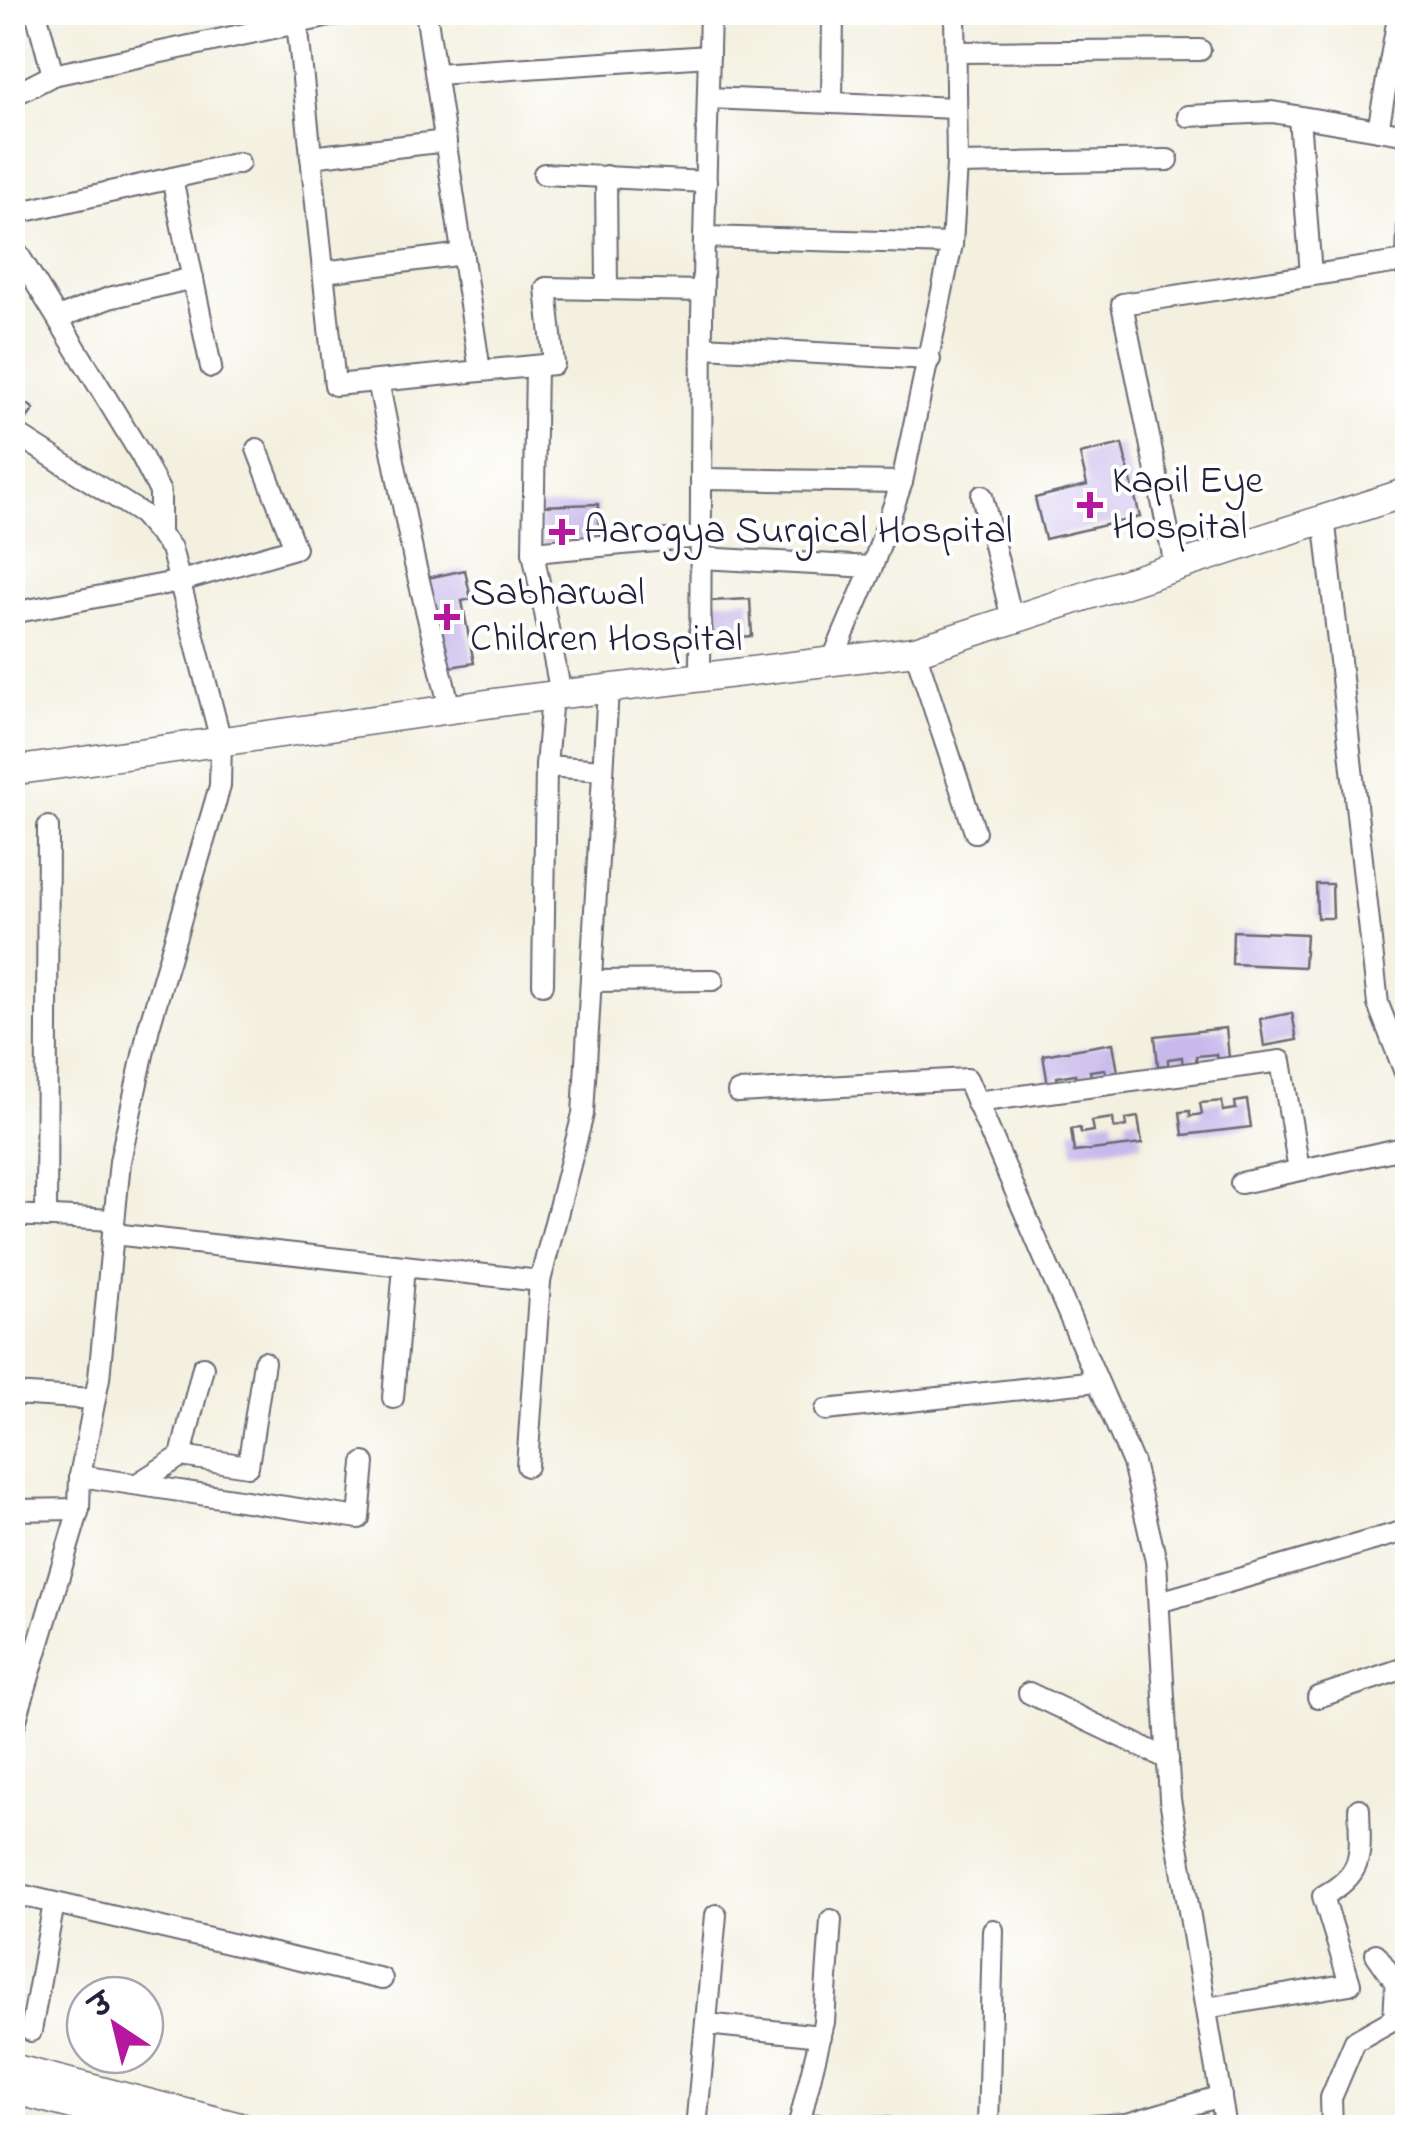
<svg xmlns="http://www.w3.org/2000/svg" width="1420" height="2140" font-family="'Indie Flower','Playpen Sans Deva',sans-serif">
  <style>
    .building { fill: #c8b9eb }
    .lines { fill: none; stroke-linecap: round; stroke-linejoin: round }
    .street-casing { stroke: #6b6a74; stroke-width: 24 }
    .secondary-casing { stroke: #6b6a74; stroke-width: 31 }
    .street { stroke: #fff; stroke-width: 20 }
    .secondary { stroke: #fff; stroke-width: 28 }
    .poi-dot { fill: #b5179e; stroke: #fff; stroke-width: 4 }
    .labels { text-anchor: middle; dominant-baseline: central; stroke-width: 8; stroke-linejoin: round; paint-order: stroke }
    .poi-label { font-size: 40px; fill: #22223b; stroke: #fff; text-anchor: start }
  </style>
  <rect width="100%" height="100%" fill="#fff"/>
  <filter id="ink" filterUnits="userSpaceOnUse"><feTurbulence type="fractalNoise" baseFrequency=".01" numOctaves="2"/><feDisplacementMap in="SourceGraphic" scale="20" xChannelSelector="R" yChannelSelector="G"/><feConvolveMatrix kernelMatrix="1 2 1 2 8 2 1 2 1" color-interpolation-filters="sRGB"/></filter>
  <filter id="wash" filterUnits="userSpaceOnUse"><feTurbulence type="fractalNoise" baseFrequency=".0048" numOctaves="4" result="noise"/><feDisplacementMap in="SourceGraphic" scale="40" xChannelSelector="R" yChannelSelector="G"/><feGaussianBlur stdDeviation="2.25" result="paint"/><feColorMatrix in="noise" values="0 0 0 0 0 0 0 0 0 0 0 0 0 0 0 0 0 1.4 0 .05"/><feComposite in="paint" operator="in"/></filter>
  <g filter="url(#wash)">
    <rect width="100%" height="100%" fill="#f3f0df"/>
    <g id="blocks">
      <g class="building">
        <path d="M21 399 34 409 19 429 12 424V411Z"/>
        <path d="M1122 444 1140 517 1045 539 1035 498 1087 485 1080 454Z"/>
        <path d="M598 504 599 542 541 544 539 506Z"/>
        <path d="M465 570 471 599 462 601 474 663 444 668 423 579Z"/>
        <path d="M750 599 752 636 713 639 710 601Z"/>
        <path d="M1316 884H1332L1333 918H1317Z"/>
        <path d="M1233 931 1306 934 1304 967 1232 964Z"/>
        <path d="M1292 1013 1297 1040 1264 1046 1260 1019Z"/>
        <path d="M1226 1028 1229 1058 1217 1059 1216 1054 1196 1056 1197 1072 1183 1073 1182 1057 1168 1059V1065L1158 1066 1155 1036Z"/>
        <path d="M1113 1043 1118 1072 1106 1074 1105 1069 1090 1071 1092 1083 1077 1086 1075 1074 1057 1077 1058 1083 1048 1085 1043 1055Z"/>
        <path d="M1247 1100 1251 1127 1183 1135 1180 1112 1190 1111V1116L1202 1114 1200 1103 1222 1101 1223 1111 1236 1109 1235 1102Z"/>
        <path d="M1138 1117 1142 1144 1074 1152 1071 1129 1080 1128 1081 1133 1093 1131 1091 1121 1113 1118 1114 1128 1127 1126 1126 1119Z"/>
      </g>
    </g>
  </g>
  <g filter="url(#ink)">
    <use href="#blocks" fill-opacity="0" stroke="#6b6a74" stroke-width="2.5"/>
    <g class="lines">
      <g class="street-casing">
        <g id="street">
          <path d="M36 12 53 75"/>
          <path d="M296 12 335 385 554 364 546 288 703 291"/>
          <path d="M426 12 480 371"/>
          <path d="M956 52 1200 50"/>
          <path d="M436 74 709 56"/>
          <path d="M12 96 53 75 349 12"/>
          <path d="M708 98 956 108"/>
          <path d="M832 103 833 12"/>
          <path d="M1188 116 1272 112 1408 135"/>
          <path d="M1299 117 1311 275"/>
          <path d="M1378 130 1399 12"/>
          <path d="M311 157 446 141"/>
          <path d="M957 164 1168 160"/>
          <path d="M544 174 706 182"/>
          <path d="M606 176 607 289"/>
          <path d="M172 178 211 367"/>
          <path d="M12 214 239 163"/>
          <path d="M704 237 952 244"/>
          <path d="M12 244 141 455 160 492V535"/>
          <path d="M1407 271 1408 221"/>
          <path d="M324 272 463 254"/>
          <path d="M58 318 109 298 193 278"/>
          <path d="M702 347 930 359"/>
          <path d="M536 366 533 552 561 694"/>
          <path d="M378 381 414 560 450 709"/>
          <path d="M12 431 142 514 171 548 221 741 220 786 149 1027 120 1161 99 1378 80 1476 79 1509 12 1733"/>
          <path d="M701 479 902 482"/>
          <path d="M982 496 1012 619"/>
          <path d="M1324 516 1378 1004 1408 1080"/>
          <path d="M533 552 701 537"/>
          <path d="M701 558 872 567"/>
          <path d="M1175 565 1122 304 1406 261"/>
          <path d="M12 613 181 581 295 548 257 449"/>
          <path d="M915 651 975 832"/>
          <path d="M832 661 872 567 902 482 952 244 957 164 955 12"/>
          <path d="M700 677 702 315 710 12"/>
          <path d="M546 766 603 770"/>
          <path d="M591 981 713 980"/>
          <path d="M543 984 546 766 552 696"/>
          <path d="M738 1092 967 1079 1133 1463 1156 1561 1170 1799 1226 2128"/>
          <path d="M976 1102 1281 1061 1299 1170"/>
          <path d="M1241 1183 1408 1147"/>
          <path d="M12 1215 114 1220"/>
          <path d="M46 1217 48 827"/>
          <path d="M113 1234 540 1281 527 1466"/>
          <path d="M540 1281 583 1114 608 689"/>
          <path d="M203 1367 181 1456 248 1466 264 1362"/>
          <path d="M12 1394 95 1399"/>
          <path d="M393 1398 404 1266"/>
          <path d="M826 1410 1097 1381"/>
          <path d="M80 1476 359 1518 364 1463"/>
          <path d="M137 1484 181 1456"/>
          <path d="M12 1510 79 1509"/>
          <path d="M1159 1602 1408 1530"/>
          <path d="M1029 1693 1168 1759"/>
          <path d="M1318 1697 1408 1667"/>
          <path d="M12 1893 382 1979"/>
          <path d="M1376 1954 1396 1983 1394 2019"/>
          <path d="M1206 2008 1350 1984 1323 1896C1366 1873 1360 1853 1359 1809"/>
          <path d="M706 2024 821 2036"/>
          <path d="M31 2031 54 1903"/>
          <path d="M799 2124 887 2128"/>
          <path d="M696 2128 716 1915"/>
          <path d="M798 2128 824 2022 831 1920"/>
          <path d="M988 2128 993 1930"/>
          <path d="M1051 2128 1127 2124 1221 2096"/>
          <path d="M1332 2128 1331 2098 1355 2041 1408 2011"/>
        </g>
      </g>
      <g class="secondary-casing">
        <g id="secondary">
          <path d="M12 771 515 700 915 651 1408 492"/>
          <path d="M12 2068 244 2128"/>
          <path d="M12 2089 159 2128"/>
        </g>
      </g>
      <use href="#street" class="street"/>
      <use href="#secondary" class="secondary"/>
    </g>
  </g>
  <g class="poi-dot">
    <path d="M1085 490h10v10h10v10h-10v10h-10v-10h-10v-10h10z"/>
    <path d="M557 517h10v10h10v10h-10v10h-10v-10h-10v-10h10z"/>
    <path d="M442 602h10v10h10v10h-10v10h-10v-10h-10v-10h10z"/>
  </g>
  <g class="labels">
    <g class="poi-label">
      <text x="1112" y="482">Kapil Eye<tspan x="1112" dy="46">Hospital</tspan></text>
      <text x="584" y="532">Aarogya Surgical Hospital</text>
      <text x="470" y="594">Sabharwal<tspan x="470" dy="46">Children Hospital</tspan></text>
    </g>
  </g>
  <rect width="1420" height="2140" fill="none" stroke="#fff" stroke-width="50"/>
  <g transform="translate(115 2025) rotate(325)"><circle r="48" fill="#ffffff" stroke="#a7a7b1" stroke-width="2.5"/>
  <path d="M0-8L18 38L0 25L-18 38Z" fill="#b5179e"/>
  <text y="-15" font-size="28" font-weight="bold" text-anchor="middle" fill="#22223b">उ</text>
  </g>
</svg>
